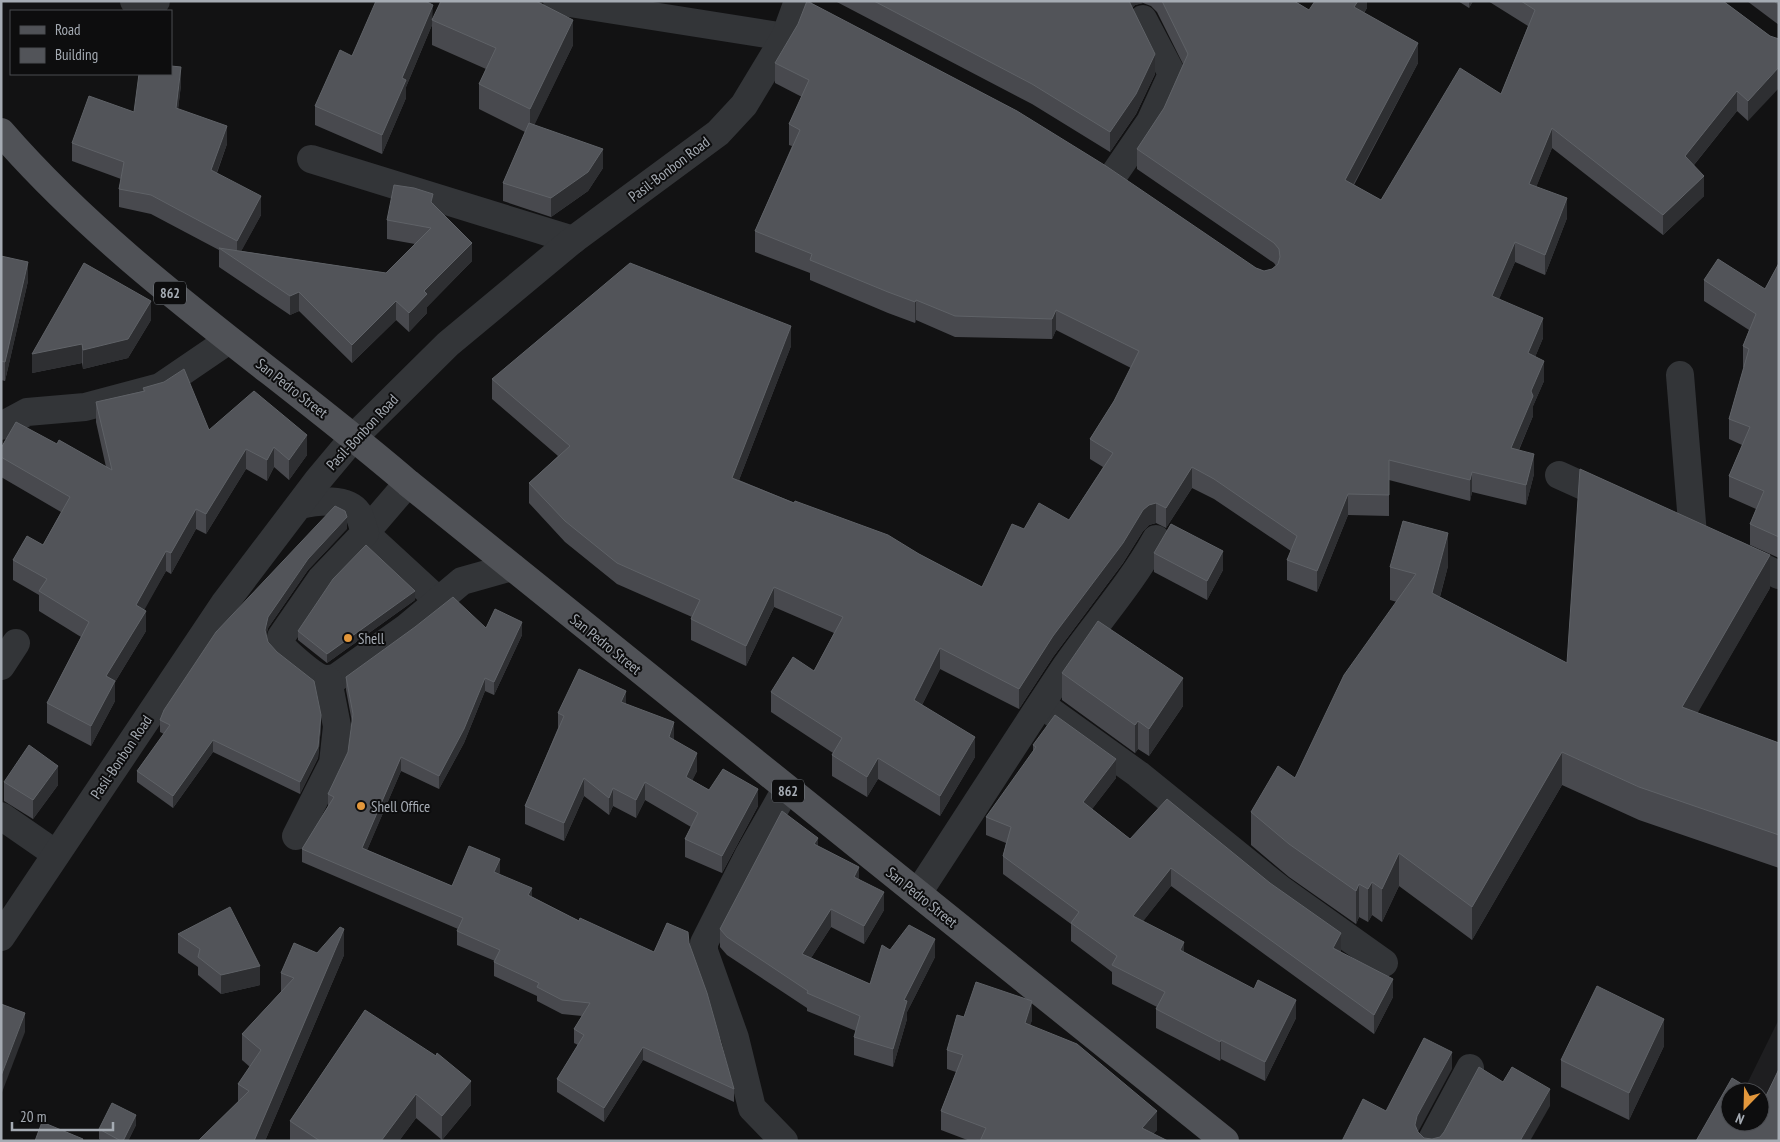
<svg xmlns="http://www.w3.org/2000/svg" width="1780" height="1142" font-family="'PT Sans Narrow',sans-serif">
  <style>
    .built { fill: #1e1e20 }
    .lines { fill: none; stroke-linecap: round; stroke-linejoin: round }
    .minor { stroke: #333538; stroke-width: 28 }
    .major { stroke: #505257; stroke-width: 28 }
    .wall { fill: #48494e }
    .shaded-wall { fill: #2e2f32 }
    .building { fill: #525459; stroke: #5f6267 }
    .poi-dot { fill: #e3973b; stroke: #0d0d0e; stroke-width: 2 }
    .labels { text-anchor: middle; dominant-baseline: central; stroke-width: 4; stroke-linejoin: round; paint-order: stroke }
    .shield { fill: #0d0d0e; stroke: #777c82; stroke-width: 1 }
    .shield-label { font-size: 14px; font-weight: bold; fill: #a5abb3 }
    .street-label { font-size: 15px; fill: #a5abb3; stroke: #0d0d0e }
    .poi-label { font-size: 15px; fill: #a5abb3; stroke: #0d0d0e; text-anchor: start }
  </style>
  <rect width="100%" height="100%" fill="#121213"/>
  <path class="built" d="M1779 1019V1141H1714L1730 1122H1760V1092H1743Z"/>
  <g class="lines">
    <g class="minor">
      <path d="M134 1 139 3 156 1"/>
      <path d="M557 1 785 37"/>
      <path d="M311 159 573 240"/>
      <path d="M1115 173 1150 122 1172 74 1143 19"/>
      <path d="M1680 375 1693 535"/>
      <path d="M1 426 27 412 85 407 160 387 229 340"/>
      <path d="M1559 475 1612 499"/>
      <path d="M408 483 365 533 440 602"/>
      <path d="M300 505C317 501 347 497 358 513 361 518 363 527 365 533L321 579 281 637 280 644C287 653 311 674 321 678 327 680 331 679 337 677L406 628 462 581 512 567"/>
      <path d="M1735 554 1779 575"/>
      <path d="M1 666 16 643"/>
      <path d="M1042 705 1138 774 1280 889 1384 963"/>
      <path d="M1 816 56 854"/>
      <path d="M296 836 333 763 337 726 328 680"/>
      <path d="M918 893C968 817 1016 741 1066 666 1096 623 1131 584 1156 539"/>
      <path d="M1 937 224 604 318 480 354 437 448 344 573 240 718 133 744 105 785 37 798 1"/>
      <path d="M784 1141 752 1108 735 1038 704 951V943L748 856 786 789"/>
      <path d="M1431 1141 1470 1068"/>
    </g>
    <path class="major" d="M1 132C120 269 272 366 408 483 680 703 953 921 1225 1141"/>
  </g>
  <g class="wall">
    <path d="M835 1H1294L1309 10 1367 1V8L1364 13 1418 63 1354 185 1381 200 1501 94 1528 26 1488 1H1723L1770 36 1748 121 1737 111 1694 165 1704 196 1663 235 1552 148 1536 187 1567 218 1545 275 1515 262 1499 299 1543 338 1535 357 1544 381 1533 406V416L1519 450 1534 474 1526 505 1472 492 1470 501 1389 480V516L1348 515 1317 592 1287 580V560L1291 551 1214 499 1192 488 1166 528 1156 523 1149 525 1143 531 1123 563 1053 657 1019 709 940 669 922 705 975 757 940 816 878 779 867 797 832 776V755L833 753 771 712V692L814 671 834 633 774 607 746 666 691 640V619L692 617 617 584 565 542 529 503V483L558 456 492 399V379L791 346 739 480 919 554 982 587 1024 529 1069 520 1103 467 1090 459V439L1114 401 1131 368 1056 330 1052 339 955 337 916 320 915 323 888 313 810 280V273L755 252V231L792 146 789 145V124L802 97 775 83V63L1256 268 1264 271 1272 269 1276 266 1274 263 1137 169V149L1164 108 1183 64 1157 12 1151 6 1143 3 1135 5 1132 8 1155 74 1136 114 1110 152 1032 104Z"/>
    <path d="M1458 1H1473L1469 8Z"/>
    <path d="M1747 1H1779V25Z"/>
    <path d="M433 18 573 45 534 125 603 168 588 191 551 217 503 201V183L525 132 479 109V84L486 69 432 45V25L406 87V98L382 154 315 125V106L352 56Z"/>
    <path d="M181 85 178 109 227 144 217 173 261 215 241 251 386 273 415 244 387 239V220L433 203 472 261 427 307V313L409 332 396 320 352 363 299 311 290 315 219 267V250L151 214 119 207V189L121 179 72 161V143L134 112Z"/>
    <path d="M1 256 28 281 5 381 1 380Z"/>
    <path d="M1779 263V558L1750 545V524L1756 509 1729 497V476L1742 445 1729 439V419L1744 367H1743V346L1749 330 1704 301V280L1765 289Z"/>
    <path d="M151 320 128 358 83 369 82 363 32 373V354Z"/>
    <path d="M143 388 209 430 307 455 289 480 274 467 267 481 246 469 206 534 196 529 171 574 166 571 144 609 146 631 115 682V701L91 746 47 723V703L81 637 39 611V595L13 580V560L43 545 61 512 1 477V448L57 444 106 467 96 422V402L143 391Z"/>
    <path d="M347 529 308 570 268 628 266 636 268 642 321 727 318 758 300 794 213 752 173 808 137 782V771L164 734 160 732V720Z"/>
    <path d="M1154 553 1223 570 1207 600 1154 572Z"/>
    <path d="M1448 566 1440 597 1567 663 1770 588 1697 713 1779 743V868L1639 820 1562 785 1472 940 1399 886 1382 922 1372 915 1368 922 1359 917 1356 924 1289 877 1251 845V812L1295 778 1397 602 1390 600V567Z"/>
    <path d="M415 600 327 663 298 640V631Z"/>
    <path d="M486 628 522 635 494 695 485 691 464 743 439 789 401 771 367 850 452 886 500 872 499 874 532 897 579 921 654 952 689 943 734 1089V1102L643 1060 604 1122 557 1092V1079L578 1045 574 1043V1029L582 1016 562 1014 537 1001V996L494 976V962L495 961 457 945V931L458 929 302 862V849L328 806V794L348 752 352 722 346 690V677Z"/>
    <path d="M1062 673 1183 706 1149 756 1138 749 1135 753 1062 700Z"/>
    <path d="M626 704 674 740 697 771 692 780 709 790 758 806 722 873 685 857V839L691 827 645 800 636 818 613 806 609 815 584 796 564 841 525 824V806L558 728V713Z"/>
    <path d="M1033 745 1116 778 1092 809 1130 839 1341 952 1393 997 1374 1034 1171 886 1143 921 1184 952 1296 1018 1265 1081 1221 1059 1220 1061 1156 1028V1009L1157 1007 1112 984V972L1071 941V924L1003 874V856L1006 843 986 835V817L1033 752Z"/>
    <path d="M4 782 58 785 33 819 4 801Z"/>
    <path d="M818 846 859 879 884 910 864 944 831 927 811 958 870 984 890 950 935 957 907 1012V1019L893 1067 854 1055V1037L856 1031 807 1011V1008L727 955 720 947V929Z"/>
    <path d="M178 934 260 985 221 994 198 975V967L178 953Z"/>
    <path d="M317 953 344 955 265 1141H198L238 1102V1084L250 1067 242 1060V1034L281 992V973Z"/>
    <path d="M365 1010 471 1105 442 1140 416 1118 399 1141H290V1121Z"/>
    <path d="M964 1017 1032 1020 1030 1025 1157 1130 1153 1134 1168 1141H970L941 1130V1111L956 1072 947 1069V1050Z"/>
    <path d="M1664 1046 1629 1120 1561 1087V1060Z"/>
    <path d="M136 1125 128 1141H102L99 1139V1129Z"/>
  </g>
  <g class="shaded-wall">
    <path d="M1127 1H1143V3L1135 5 1130 11Z"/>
    <path d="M1358 1H1367V8L1354 27V7Z"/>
    <path d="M1469 1H1473L1469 8Z"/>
    <path d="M433 5 432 25 406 87V98L382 154V135L402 78Z"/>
    <path d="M573 20V45L530 134V109Z"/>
    <path d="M1418 43V63L1345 200V180Z"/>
    <path d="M1155 54V74L1136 114 1110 152V132Z"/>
    <path d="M181 67V85L176 126V108Z"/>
    <path d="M1779 67V88L1748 121V101Z"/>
    <path d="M1737 91V111L1685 176V156Z"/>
    <path d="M227 126V144L211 188V170Z"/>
    <path d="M1552 128V148L1529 205V184Z"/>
    <path d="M603 149V168L588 191 551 217V198Z"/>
    <path d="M1704 176V196L1663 235V215Z"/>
    <path d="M261 196V215L237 259V241Z"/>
    <path d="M1567 198V218L1545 275V255Z"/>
    <path d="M1515 242V262L1492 316V296Z"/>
    <path d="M472 243V261L427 307V313L409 332V313L424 291Z"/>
    <path d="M28 262V281L5 381V362Z"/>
    <path d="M299 292V311L290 315V296Z"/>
    <path d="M916 300V320L915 323V302Z"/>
    <path d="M151 301V320L128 358 83 369V350Z"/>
    <path d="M396 301V320L352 363V345Z"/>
    <path d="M1056 310V330L1052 339V319Z"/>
    <path d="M1543 318V338L1528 374V353Z"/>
    <path d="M791 326V346L732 498V478Z"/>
    <path d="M82 344V363L32 373V354Z"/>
    <path d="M1544 361V381L1533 406V416L1511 468V448L1531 391Z"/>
    <path d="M307 435V455L289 480V460Z"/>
    <path d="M274 447V467L267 481V460Z"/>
    <path d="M246 449V469L206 534V514Z"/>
    <path d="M1534 454V474L1526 505V485Z"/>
    <path d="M1192 467V488L1166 528V508Z"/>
    <path d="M1472 472V492L1470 501V480Z"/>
    <path d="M1348 494V515L1317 592V571Z"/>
    <path d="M1156 503V523L1149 525 1143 531 1123 563 1053 657 1019 709V689L1053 636 1143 510 1149 505Z"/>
    <path d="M196 509V529L171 574V553Z"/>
    <path d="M347 517V529L308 570 268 628 265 642V630L268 617 308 559Z"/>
    <path d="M1448 533V566L1432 626V593Z"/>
    <path d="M166 551V571L136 625V605Z"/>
    <path d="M1223 551V570L1207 600V581Z"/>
    <path d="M1770 555V588L1682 740V707Z"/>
    <path d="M774 587V607L746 666V646Z"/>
    <path d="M415 591V600L327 663V654Z"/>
    <path d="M146 611V631L115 682V701L91 746V726L106 676Z"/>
    <path d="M522 622V635L494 695V682Z"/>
    <path d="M940 648V669L914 721V700Z"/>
    <path d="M485 678V691L464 743 439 789V776Z"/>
    <path d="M1183 678V706L1149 756V729Z"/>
    <path d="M626 691V709L621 702Z"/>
    <path d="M321 715V727L318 758 300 794V782Z"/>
    <path d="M1138 721V749L1135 753V725Z"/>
    <path d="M674 722V740L669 737Z"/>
    <path d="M975 737V757L940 816V796Z"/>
    <path d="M213 740V752L173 808V796Z"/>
    <path d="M1562 752V785L1472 940V907Z"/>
    <path d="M697 753V771L686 794V777Z"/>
    <path d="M401 757V771L362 862V848Z"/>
    <path d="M878 758V779L867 797V777Z"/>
    <path d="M1116 759V778L1083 821V802Z"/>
    <path d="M58 766V785L33 819V800Z"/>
    <path d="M584 778V796L564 841V823Z"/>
    <path d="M645 782V800L636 818V800Z"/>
    <path d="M613 788V806L609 815V798Z"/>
    <path d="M758 789V806L722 873V856Z"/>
    <path d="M818 838V856L814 844Z"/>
    <path d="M1399 853V886L1382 922V889Z"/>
    <path d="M500 859V872L494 885V872Z"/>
    <path d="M859 867V885L854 877Z"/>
    <path d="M1171 868V886L1133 934V916Z"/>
    <path d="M1372 882V915L1368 922V889Z"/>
    <path d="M1359 884V917L1356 924V891Z"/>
    <path d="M532 888V901L528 895Z"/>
    <path d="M884 892V910L864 944V926Z"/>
    <path d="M831 909V927L802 972V954Z"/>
    <path d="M344 929V955L265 1141H254Z"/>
    <path d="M1341 933V952L1333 948Z"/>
    <path d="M935 939V957L907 1012V1019L893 1067V1049L904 1000Z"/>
    <path d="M1184 942V961L1180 950Z"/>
    <path d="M260 966V985L221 994V975Z"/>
    <path d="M1393 979V997L1374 1034V1015Z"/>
    <path d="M1296 1000V1018L1265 1081V1062Z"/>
    <path d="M1032 1001V1020L1025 1041V1023Z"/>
    <path d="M25 1013V1032L1 1095V1076Z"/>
    <path d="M1664 1019V1046L1629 1120V1093Z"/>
    <path d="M1221 1040V1059L1220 1061V1042Z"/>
    <path d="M643 1047V1060L604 1122V1108Z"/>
    <path d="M1452 1052V1069L1417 1134 1415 1125 1417 1116Z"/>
    <path d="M471 1081V1105L442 1140V1116Z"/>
    <path d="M1550 1089V1106L1530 1141H1520Z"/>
    <path d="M416 1094V1118L399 1141H381Z"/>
    <path d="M1157 1111V1130L1147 1141 1142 1128Z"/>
    <path d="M136 1115V1125L128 1141H123Z"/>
  </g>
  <g class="building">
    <path d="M376 1H425L433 5 402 78 406 80 382 135 315 106 340 50 352 56Z"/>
    <path d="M441 1H517L519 2V1H536L573 20 530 109 479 84 496 48 432 20Z"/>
    <path d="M807 1 1017 111 1106 166 1256 268 1264 271 1272 269 1278 264 1280 257 1279 249 1274 243 1137 149 1164 108 1188 54 1162 1H1294L1309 10 1315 1H1358L1354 7 1418 43 1345 180 1381 200 1460 68 1501 94 1535 10 1521 1H1723L1770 36 1779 39V67L1748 101 1737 91 1685 156 1704 176 1663 215 1552 128 1529 184 1567 198 1545 255 1515 242 1492 296 1543 318 1528 353 1544 361 1531 391 1533 396 1511 448 1534 454 1526 485 1472 472 1470 480 1389 460V495L1348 494 1317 571 1287 560 1297 536 1214 479 1192 467 1166 508 1156 503 1149 505 1143 510 1123 543 1053 636 1019 689 940 648 914 700 975 737 940 796 878 758 867 777 832 755 842 738 771 692 793 657 814 671 843 617 774 587 746 646 691 619 700 600 617 563 565 521 529 483 570 446 492 379 630 263 791 326 732 478 794 503 795 501 888 535 919 554 982 587 1012 524 1024 529 1039 503 1069 520 1113 453 1090 439 1114 401 1139 351 1056 310 1052 319 955 316 916 300 915 302 888 292 810 260 812 254 755 231 800 130 789 124 809 80 775 63 798 24Z"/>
    <path d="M874 1H1129L1155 54 1136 94 1110 132 1032 84Z"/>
    <path d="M1774 1H1779V5Z"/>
    <path d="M171 66 181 67 176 108 227 126 211 170 261 196 237 241 151 195 119 189 124 162 72 143 89 96 134 112 139 74H171Z"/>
    <path d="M529 123 603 149 588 172 551 198 503 183Z"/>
    <path d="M394 185 414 188 433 194 431 202 472 243 424 291 427 294 409 313 396 301 352 345 299 292 290 296 219 248 386 273 431 228 387 220Z"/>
    <path d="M1 256 28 262 5 362 1 361Z"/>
    <path d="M1718 259 1765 289 1779 263V537L1750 524 1764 491 1729 476 1750 427 1729 419 1749 349 1743 346 1756 314 1704 280Z"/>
    <path d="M84 263 151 301 128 339 83 350 82 344 32 354Z"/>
    <path d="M184 369 209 430 254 391 307 435 289 460 274 447 267 460 246 449 206 514 196 509 171 553 166 551 136 605 146 611 106 676 115 681 91 726 47 703 89 622 39 591 47 579 13 560 27 536 43 545 70 497 1 457V448L16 422 57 444 59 440 112 470 96 402 145 391 143 388 164 382Z"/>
    <path d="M1580 469 1770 555 1682 707 1779 743V835L1639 787 1562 752 1472 907 1399 853 1382 889 1372 882 1368 889 1359 884 1356 891 1289 844 1251 812 1278 766 1295 778 1344 675 1416 574 1390 567 1403 521 1448 533 1432 593 1567 663Z"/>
    <path d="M335 506 345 511 347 517 308 559 268 617 265 630 268 642 277 652 314 681 321 715 318 747 300 782 213 740 173 796 137 771 170 725 160 720 164 710 216 632Z"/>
    <path d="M1171 524 1223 551 1207 581 1154 553Z"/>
    <path d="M366 545 415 591 327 654 298 631 333 579Z"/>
    <path d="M453 597 486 628 495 609 522 622 494 682 485 678 464 729 439 776 401 757 362 848 452 886 469 846 500 859 494 872 532 888 528 895 579 921 580 918 654 952 667 923 688 932 689 943 707 993 734 1089 643 1047 604 1108 557 1079 584 1035 574 1029 590 1003 562 1000 537 987 539 983 494 962 500 950 457 931 463 918 302 849 334 797 328 794 348 752 353 714 346 677 415 627Z"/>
    <path d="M1098 621 1183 678 1149 729 1138 721 1135 725 1062 673Z"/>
    <path d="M579 669 626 691 621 702 674 722 669 737 697 753 686 777 709 790 723 769 758 789 722 856 685 839 698 813 645 782 636 800 613 788 609 798 584 778 564 823 525 806 564 716 558 713Z"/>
    <path d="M1055 715 1116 759 1083 802 1130 839 1167 799 1270 883 1341 933 1333 948 1393 979 1374 1015 1171 868 1133 916 1184 942 1180 950 1254 989 1258 980 1296 1000 1265 1062 1221 1040 1220 1042 1156 1009 1165 992 1112 965 1117 956 1071 923 1079 912 1003 856 1011 827 986 817 1036 747 1033 745Z"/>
    <path d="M29 745 58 766 33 800 4 782Z"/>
    <path d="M782 811 818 838 814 844 859 867 854 877 884 892 864 926 831 909 802 954 870 984 882 945 890 950 909 925 935 939 904 1000 907 1001 893 1049 854 1037 860 1016 807 993 808 991 727 937 720 929Z"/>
    <path d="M230 907 260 966 221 975 198 957 200 949 178 934Z"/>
    <path d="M340 927 344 929 254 1141H198L249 1091 238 1084 261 1050 242 1034 294 978 281 973 294 943 317 953Z"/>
    <path d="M976 982 1032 1001 1025 1023 1077 1044 1157 1111 1142 1128 1168 1141H980L986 1128 941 1111 963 1055 947 1050 957 1015 964 1017Z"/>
    <path d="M1597 986 1664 1019 1629 1093 1561 1060Z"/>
    <path d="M1 1004 25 1013 1 1076Z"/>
    <path d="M365 1010 436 1056 437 1053 471 1081 442 1116 416 1094 381 1141H320L290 1121Z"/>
    <path d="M1424 1038 1452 1052 1417 1116 1415 1125 1418 1132 1424 1138 1432 1139 1440 1137 1444 1132 1479 1067 1503 1082 1512 1067 1550 1089 1520 1141H1342L1363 1099 1386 1111Z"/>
    <path d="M1779 1069V1141H1696L1732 1078 1755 1092H1730V1122H1760V1095L1765 1098Z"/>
    <path d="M112 1103 136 1115 123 1141H121L99 1129Z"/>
    <path d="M42 1122 83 1139 82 1141H35Z"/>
  </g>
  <g class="poi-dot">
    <circle cx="348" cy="638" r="5"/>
    <circle cx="361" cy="806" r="5"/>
  </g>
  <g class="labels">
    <g class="shield">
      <rect x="154" y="281.5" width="32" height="23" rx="4"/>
      <rect x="772" y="779.5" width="32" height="23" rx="4"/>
    </g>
    <g class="shield-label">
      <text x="170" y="293">862</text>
      <text x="788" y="791">862</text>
    </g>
    <g class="street-label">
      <text transform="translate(669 169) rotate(-37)">Pasil-Bonbon Road</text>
      <text transform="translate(292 388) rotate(38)">San Pedro Street</text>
      <text transform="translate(362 432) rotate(-47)">Pasil-Bonbon Road</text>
      <text transform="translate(606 644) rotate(39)">San Pedro Street</text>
      <text transform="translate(121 757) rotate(-56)">Pasil-Bonbon Road</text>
      <text transform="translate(922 897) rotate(39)">San Pedro Street</text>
    </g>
    <g class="poi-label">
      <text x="358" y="638">Shell</text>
      <text x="371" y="806">Shell Office</text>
    </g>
  </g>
  <rect width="1780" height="1142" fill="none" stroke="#a5abb3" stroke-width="5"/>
  <rect x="10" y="10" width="162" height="65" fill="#0d0d0e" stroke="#4a4c50"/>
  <rect x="20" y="26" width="25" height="8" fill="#505257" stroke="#4a4c50"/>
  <text x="55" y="35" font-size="15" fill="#a5abb3">Road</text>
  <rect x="20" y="48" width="25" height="15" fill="#525459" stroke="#4a4c50"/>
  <text x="55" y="60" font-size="15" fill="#a5abb3">Building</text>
  <g transform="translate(1745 1107) rotate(203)"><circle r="24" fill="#0d0d0e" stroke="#4a4c50"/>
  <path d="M0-4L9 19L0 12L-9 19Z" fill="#e3973b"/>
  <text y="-8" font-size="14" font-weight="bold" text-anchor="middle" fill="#a5abb3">N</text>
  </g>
  <path d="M12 1122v8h101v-8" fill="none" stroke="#a5abb3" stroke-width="2.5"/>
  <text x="20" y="1122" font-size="15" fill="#a5abb3" stroke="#0d0d0e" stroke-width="4" paint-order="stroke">20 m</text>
</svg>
